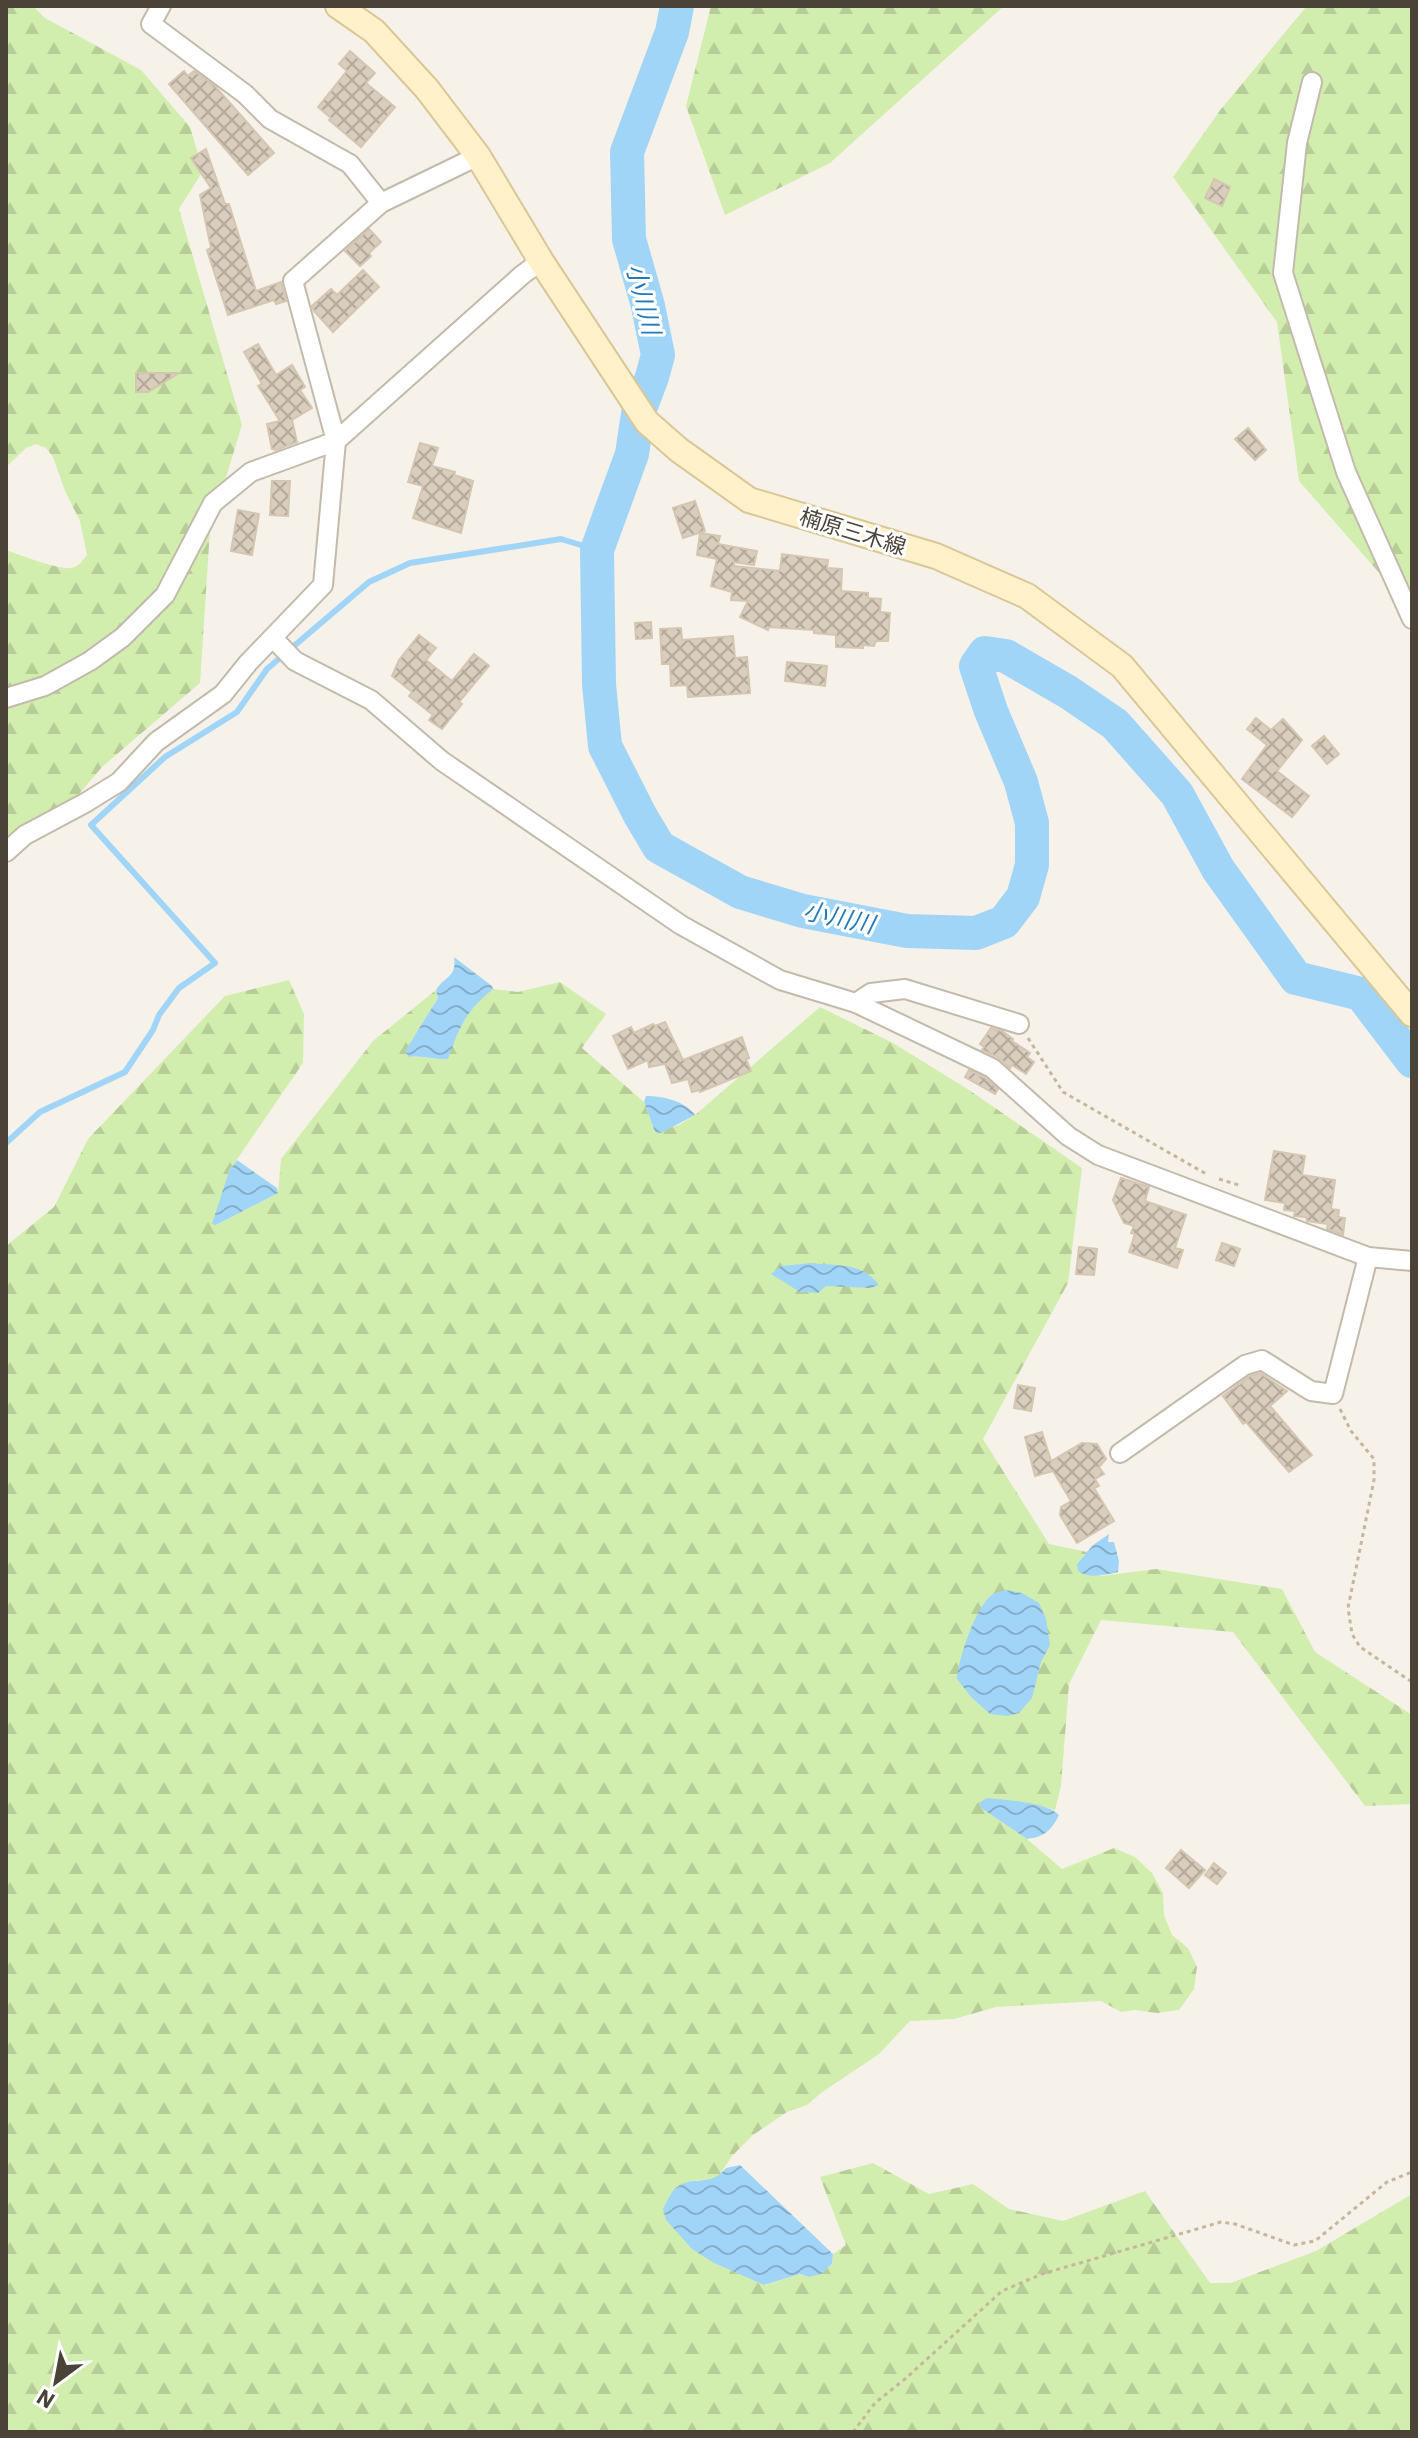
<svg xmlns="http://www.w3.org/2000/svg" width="1418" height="2438" font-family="'IBM Plex Sans','Noto Sans JP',sans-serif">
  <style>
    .forest { fill: url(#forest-firs) }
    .water { fill: url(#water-waves) }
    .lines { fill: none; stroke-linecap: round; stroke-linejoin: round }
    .stream { stroke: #a1d5f8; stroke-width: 6 }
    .river { stroke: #a1d5f8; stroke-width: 34 }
    .building { fill: url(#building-cross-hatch); stroke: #d5c6b0; stroke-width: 2 }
    .street-casing { stroke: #c3baab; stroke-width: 22 }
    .secondary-casing { stroke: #dac795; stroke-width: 28 }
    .path { stroke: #c6b69b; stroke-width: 3; stroke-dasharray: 4 4; stroke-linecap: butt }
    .street { stroke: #fff; stroke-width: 18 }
    .secondary { stroke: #fff2cb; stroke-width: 24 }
    .labels { text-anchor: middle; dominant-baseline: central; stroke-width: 6; stroke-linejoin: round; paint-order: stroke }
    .street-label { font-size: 22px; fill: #4b4337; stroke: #fff }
    .water-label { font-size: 24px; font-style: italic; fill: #237bba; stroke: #fff }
  </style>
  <defs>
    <pattern id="forest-firs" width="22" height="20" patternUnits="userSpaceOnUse" patternTransform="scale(2)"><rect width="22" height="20" fill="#d2eeaf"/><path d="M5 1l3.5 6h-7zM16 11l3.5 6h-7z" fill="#b6cd97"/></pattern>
    <pattern id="water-waves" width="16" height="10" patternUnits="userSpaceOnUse" patternTransform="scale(2)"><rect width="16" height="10" fill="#a1d5f8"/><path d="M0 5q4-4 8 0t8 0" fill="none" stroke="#85aeca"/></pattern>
    <pattern id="building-cross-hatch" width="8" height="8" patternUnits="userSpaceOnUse" patternTransform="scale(2)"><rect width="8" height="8" fill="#d9cebe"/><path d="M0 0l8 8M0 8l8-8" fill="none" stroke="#b2a99b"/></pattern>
  </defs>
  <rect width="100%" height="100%" fill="#f6f2ea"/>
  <g class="forest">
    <path d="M6 6H33L45 18 141 70 190 127 203 171 179 209 242 425 210 530 200 683 102 767 73 801 6 836V550C20 555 58 570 72 568 79 566 83 560 87 555L80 521 65 491 53 457 46 448 36 444 26 448 6 467Z"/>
    <path d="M711 6H1004L830 163 725 215 686 106Z"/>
    <path d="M1307 6H1412V626L1402 599 1299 481 1277 322 1173 177 1221 109Z"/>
    <path d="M289 980 304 1014 303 1063 229 1171 216 1225 278 1193 281 1159 373 1041 436 990 438 998 411 1041 409 1057C423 1055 434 1060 447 1059 458 1029 467 1009 493 989L518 992 560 982 606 1014 582 1048 644 1102 655 1132 679 1125 695 1115 820 1007 893 1043 969 1090 1082 1168 1068 1283 983 1439 1049 1544 1087 1552 1077 1564 1101 1576 1156 1569 1282 1589 1315 1652 1412 1715V1804L1365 1806 1233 1632 1101 1620 1069 1684 1061 1786 1055 1810 1022 1802 981 1808 1027 1839 1062 1869 1114 1848 1135 1857 1152 1873 1163 1893 1164 1915 1172 1935 1188 1948 1197 1967 1194 1989 1179 2010 1157 2013 1135 2010 1121 2012 1101 2001 1081 2002 996 2007 954 2019 910 2021 879 2054 821 2093 807 2105 787 2112 753 2135 732 2156 719 2176 709 2181 697 2180 683 2184 674 2190 714 2263 765 2285 800 2274 809 2277 832 2265 833 2254 846 2245 820 2177 873 2163 929 2194 973 2184 1009 2209 1063 2221 1145 2191 1210 2283H1231L1316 2251 1412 2194V2410L1410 2432H6V1246L54 1207 88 1139 225 996Z"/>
  </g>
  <g class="water">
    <path d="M454 957 492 986 493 989C465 1012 460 1026 448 1059 434 1060 423 1055 409 1057L405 1051 438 998 436 990C445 975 457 978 454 957Z"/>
    <path d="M646 1096C663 1096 685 1101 695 1115L661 1133 655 1132 644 1102Z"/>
    <path d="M237 1160 277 1188 278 1193 216 1225 212 1224 229 1171Z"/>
    <path d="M811 1263C837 1266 862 1262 879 1285L870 1288 826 1286 818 1293 800 1292 771 1274 781 1266Z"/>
    <path d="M1109 1534 1108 1542H1114L1119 1561 1118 1572C1105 1575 1089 1579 1078 1571L1077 1564 1093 1545Z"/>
    <path d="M1006 1590 1022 1593 1039 1603 1046 1619 1050 1645 1041 1662 1032 1698 1019 1713 1008 1716 990 1714 971 1697 957 1679C958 1659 976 1605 993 1594 997 1592 1002 1591 1006 1590Z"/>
    <path d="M987 1798C1005 1800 1047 1802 1059 1815 1051 1831 1044 1837 1027 1839L981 1808 979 1803Z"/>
    <path d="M740 2165 833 2254 832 2264 821 2274 809 2277 800 2274 764 2285 714 2263 692 2249 666 2220 663 2209C666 2203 669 2196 673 2191 689 2172 708 2190 726 2168Z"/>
  </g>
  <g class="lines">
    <path class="stream" d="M6 1143 40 1112 125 1072 153 1030 159 1015 179 988 215 963 91 825 165 757 237 712 267 669 369 582 410 563 561 539 597 550"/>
    <path class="river" d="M677 6 672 32 627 152 629 239 648 306 658 355 652 377 638 414 632 454 597 550 599 684 605 746 640 815 659 847 740 892 803 911 907 931 976 933 1004 922 1023 897 1032 865V823L1021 782 991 711 976 666 985 653 1006 656 1068 692 1115 724 1177 794 1218 869 1296 978 1361 994 1412 1061"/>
  </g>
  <g class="building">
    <path d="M350 51 375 73 366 83 395 107 361 147 329 120 331 118 318 107 347 71 339 64Z"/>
    <path d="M184 71 188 76 194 71 215 86 274 153 248 175 169 84Z"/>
    <path d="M206 149 225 204H229L256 291 281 282 286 301 276 304 274 300 228 315 207 250 211 248 200 195 211 188 191 158Z"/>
    <path d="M1214 179 1230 187 1222 206 1205 198Z"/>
    <path d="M369 229 381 242 369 253 371 256 360 266 345 251Z"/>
    <path d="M363 270 379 287 333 332 314 311 312 306 331 289 337 295Z"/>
    <path d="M258 344 276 375 292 365 305 387 300 390 312 408 292 420 297 442 276 450 272 449 267 424 280 421 258 386 262 384 244 352Z"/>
    <path d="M136 373H179L148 392H136Z"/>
    <path d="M1248 428 1266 450 1255 460 1235 439Z"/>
    <path d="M420 443 438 448 432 466 455 472 454 475 473 481 461 533 413 518 423 486 408 482Z"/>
    <path d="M272 481H290L288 516 270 515Z"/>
    <path d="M695 501 705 531 683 538 673 508Z"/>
    <path d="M238 510 259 514 252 555 231 551Z"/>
    <path d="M700 533 720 536 718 544 757 551 754 565 734 562V566L780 571 782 554 828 560 827 568 842 569 841 591 868 593V598L881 599 880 612 890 613 888 641H876L874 646 863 645V648L836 647V635L814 633V630L769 627 768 630 740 617 748 601 731 600 732 592 711 586 717 559 697 555Z"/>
    <path d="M651 622 652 638 636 639 635 623Z"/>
    <path d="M681 628 682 640 733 636 735 658 747 657 750 693 688 697 687 685 671 686 670 664H662L660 629Z"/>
    <path d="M419 635 436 648 426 660 452 681 474 654 489 666 459 702 462 704 442 729 429 720 433 715 409 696 412 692 392 676 399 660Z"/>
    <path d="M787 662 827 666 825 686 785 681Z"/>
    <path d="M1256 718 1271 730 1283 719 1302 740 1277 771 1309 796 1292 817 1242 779 1267 745 1247 729Z"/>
    <path d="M1324 736 1339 754 1327 764 1312 746Z"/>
    <path d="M665 1022 683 1060 742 1037 749 1058 746 1059 751 1071 700 1092 699 1090 692 1092 688 1079 672 1083 665 1064 649 1067 648 1060 628 1069 613 1036 631 1027 634 1033 653 1024 655 1026Z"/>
    <path d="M991 1028 1002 1031 1013 1039 1012 1041 1030 1053 1027 1057 1034 1062 1026 1074 1012 1065 1010 1068 998 1057 982 1050 984 1047 980 1044Z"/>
    <path d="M969 1070 985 1078 998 1089 995 1094 965 1077Z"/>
    <path d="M1274 1151 1305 1156 1302 1175 1335 1180 1331 1209 1339 1210 1338 1217 1345 1218 1343 1235 1327 1229 1328 1224 1307 1221 1306 1217 1294 1216 1295 1211 1284 1210 1285 1203 1265 1200Z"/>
    <path d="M1121 1178 1149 1187 1145 1201 1186 1215 1175 1248 1183 1250 1177 1268 1129 1252 1135 1234 1131 1233 1134 1226 1124 1223 1113 1200Z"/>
    <path d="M1222 1243 1240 1249 1234 1266 1216 1260Z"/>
    <path d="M1079 1247 1097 1249 1094 1275 1076 1274Z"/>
    <path d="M1260 1373 1287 1391 1270 1406 1312 1455 1289 1472 1246 1422 1243 1424 1223 1396 1250 1376Z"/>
    <path d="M1018 1385 1035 1388 1031 1411 1014 1408Z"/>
    <path d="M1042 1432 1051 1461 1082 1443 1097 1444 1106 1459 1099 1467 1104 1474 1095 1479 1099 1486 1094 1488 1114 1521 1077 1543 1060 1515 1061 1507 1071 1501 1053 1471 1035 1476 1025 1437Z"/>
    <path d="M1181 1850 1205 1870 1189 1888 1166 1868Z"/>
    <path d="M1214 1863 1226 1873 1217 1884 1205 1875Z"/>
  </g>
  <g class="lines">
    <g class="street-casing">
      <g id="street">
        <path d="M161 6 151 24 245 94 270 119 350 164 381 203"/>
        <path d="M1312 82 1297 143 1283 273 1346 472 1412 619"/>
        <path d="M273 638 295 661 371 700 442 761 681 925 780 980 856 1003 992 1068 1068 1136 1098 1155 1368 1257 1412 1261"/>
        <path d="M6 698 45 686 90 661 123 637 165 595 213 503 251 472 336 441 522 275 541 261"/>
        <path d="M6 852 25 835 85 803 119 782 156 742 223 694 248 663 323 585 336 441 293 281 381 203 478 156"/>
        <path d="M856 1003 871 993 905 989 1019 1024"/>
        <path d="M1120 1453 1245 1365 1262 1360 1311 1391 1333 1394 1368 1257"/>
      </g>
    </g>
    <g class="secondary-casing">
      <path id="secondary" d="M338 6 374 31 427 89 478 156 541 261 647 422 679 450 749 500 936 556 1027 596 1122 666 1412 1014"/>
    </g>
    <g class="path">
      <path d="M1028 1038 1063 1092 1208 1175"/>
      <path d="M1219 1179 1242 1186"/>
      <path d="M1340 1409 1351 1431 1374 1459V1480L1348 1608 1352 1634 1360 1647 1412 1682"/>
      <path d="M853 2432 875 2403 905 2379 1002 2291 1042 2274 1221 2222 1235 2224 1294 2245 1315 2241 1387 2182 1412 2172"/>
    </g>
    <use href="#street" class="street"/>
    <use href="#secondary" class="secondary"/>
  </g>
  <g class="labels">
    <g class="street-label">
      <text transform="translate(853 531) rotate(17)">楠原三木線</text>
    </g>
    <g class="water-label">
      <text transform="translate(644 299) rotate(76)">小川川</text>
      <text transform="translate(839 917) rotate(12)">小川川</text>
    </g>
  </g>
  <rect width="1418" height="2438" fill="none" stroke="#4b4337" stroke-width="16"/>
  <g transform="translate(56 2382) rotate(212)" stroke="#ffffff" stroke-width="6" paint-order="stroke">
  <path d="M0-6L14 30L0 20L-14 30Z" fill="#4b4337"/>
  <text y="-12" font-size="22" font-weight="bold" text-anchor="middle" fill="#4b4337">N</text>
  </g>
</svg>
